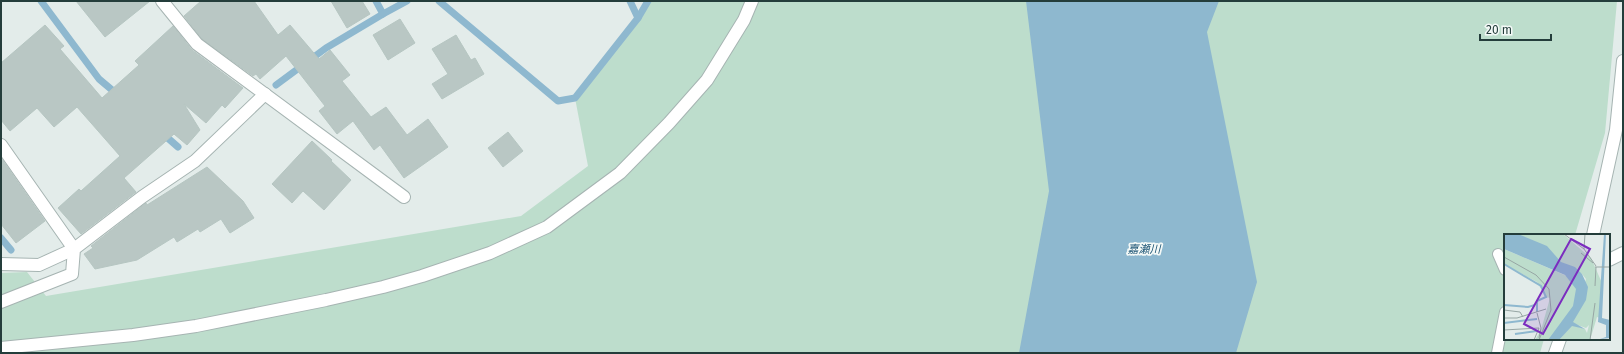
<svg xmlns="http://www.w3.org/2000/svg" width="1624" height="354" font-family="'Fira Sans','Noto Sans JP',sans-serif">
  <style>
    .green { fill: #bdddcc }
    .water { fill: #8eb8cf }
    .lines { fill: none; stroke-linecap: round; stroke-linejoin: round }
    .stream { stroke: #8eb8cf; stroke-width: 7 }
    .building { fill: #b9c7c4; stroke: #b6c6c2 }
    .lane-casing { stroke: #a6b4b2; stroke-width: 12 }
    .street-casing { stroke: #a6b4b2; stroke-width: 14 }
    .lane { stroke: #fff; stroke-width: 10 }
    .street { stroke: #fff; stroke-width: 12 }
    .labels { text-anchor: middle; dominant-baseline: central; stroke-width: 3.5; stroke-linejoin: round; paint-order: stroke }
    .water-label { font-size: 11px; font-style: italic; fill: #205777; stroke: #f4f9f7 }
    .inset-river { fill: none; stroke: #8eb8cf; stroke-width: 2 }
    .inset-road { fill: none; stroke: #97a6a4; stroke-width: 1 }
    .view { fill: #7b2cbf; fill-opacity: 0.15; stroke: #7b2cbf; stroke-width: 2 }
    .inset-edge { fill: none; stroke: #243d3b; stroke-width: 2 }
  </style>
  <rect width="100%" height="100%" fill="#e3ecea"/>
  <g class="green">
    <path d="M648 1H1053L1071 353H1V273L27 272 46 296 521 216 588 166 575 98 638 18Z"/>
    <path d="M1168 1H1617L1605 133 1575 235H1505V339H1544L1540 353H1214Z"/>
  </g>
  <path class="water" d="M1026 1H1219L1207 32 1257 282 1236 353H1019L1049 191Z"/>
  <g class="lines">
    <g class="stream">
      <path d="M41 1 99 79 118 95"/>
      <path d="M376 1 383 14"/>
      <path d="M439 1 558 101 575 98 638 18 648 1"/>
      <path d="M630 1 638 18"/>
      <path d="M276 85 326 48 383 14 407 1"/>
      <path d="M162 133 178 147"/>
      <path d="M1 238 11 250"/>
    </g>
  </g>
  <g class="building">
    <path d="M76 1H150L105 37Z"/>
    <path d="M201 1H254L278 35 290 25 319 59 330 50 350 75 342 81 371 117 386 107 407 135 428 119 448 147 404 178 380 145 374 150 353 121 337 134 319 111 325 106 286 56 260 79 256 74 253 76 202 39 184 16Z"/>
    <path d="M331 1H362L370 14 347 28Z"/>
    <path d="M400 19 415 43 388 60 373 35Z"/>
    <path d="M45 25 64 46 60 49 102 98 139 65 135 61 173 26 192 50 243 88 225 108 222 105 206 123 184 104 200 130 187 145 174 134 124 178 136 192 81 234 58 208 79 189 81 191 120 156 77 107 54 127 37 108 10 131 1 120V63Z"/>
    <path d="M456 35 471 60 475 58 484 74 442 99 432 84 448 74 432 49Z"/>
    <path d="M508 132 523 151 503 167 488 148Z"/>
    <path d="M312 141 332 160 331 161 351 180 324 210 303 191 292 203 272 184Z"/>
    <path d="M1 158 45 221 16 243 1 224Z"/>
    <path d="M207 167 243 201 254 218 230 233 221 219 200 232 198 229 177 242 174 237 137 260 95 269 84 254 93 248 91 246 146 203 147 205Z"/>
  </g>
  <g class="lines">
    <g class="lane-casing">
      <g id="lane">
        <path d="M1498 254 1505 270"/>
        <path d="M1497 353 1505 312"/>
      </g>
    </g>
    <g class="street-casing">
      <g id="street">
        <path d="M162 1 197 44 404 197"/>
        <path d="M1 145 74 249 39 265 1 264"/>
        <path d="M1593 235 1616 130 1623 61"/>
        <path d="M1609 260 1623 253"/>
        <path d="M1 302 72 274 74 249 142 197 195 161 265 94"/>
        <path d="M1 348 133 335 196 326 326 300 383 287 422 276 490 253 547 227 620 173 669 123 707 80 744 20 752 1"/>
        <path d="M1555 353 1560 339"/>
      </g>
    </g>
    <use href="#lane" class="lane"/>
    <use href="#street" class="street"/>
  </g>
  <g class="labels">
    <g class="water-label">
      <text x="1144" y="249">嘉瀬川</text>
    </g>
  </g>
  <g transform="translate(1504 234)">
    <rect width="106" height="106" fill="#e3ecea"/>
    <path d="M0 0H59L87 24 98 49V62L96 84 93 83 86 106H55L68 91 81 95 83 99 85 91 82 94 68 89 82 45 78 40ZM0 15 72 46V70L46 106H31L37 96 46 64 42 63 33 48 0 30Z" fill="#bdddcc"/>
    <path d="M0 0H14L43 12 57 28 71 33 78 40 84 53 82 66 69 88 81 95 68 92 55 106H44L69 72 72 55 61 41 0 15ZM100 0H102L98 84 106 86V104L96 105 102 103V91L94 88Z" fill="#8eb8cf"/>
    <path class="inset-river" d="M0 30 37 52 42 63 33 67V78M0 71 24 73 31 71M0 89 33 85M11 100 33 97"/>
    <path class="inset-road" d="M60 0 80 15M81 0 80 15 92 32M77 19 89 29M0 23 32 41 45 55 47 76 35 106M91 33H106M91 52 92 33M0 76 16 78 19 83M33 79 37 94 35 104M0 84H13L42 75M0 96 35 94 30 106M86 106 91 69"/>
    <path class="view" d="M67 5 86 15 39 100 20 90Z"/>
    <rect width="106" height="106" class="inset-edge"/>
  </g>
  <rect width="1624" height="354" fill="none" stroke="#243d3b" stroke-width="4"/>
  <path d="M1480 34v6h71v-6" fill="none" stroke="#243d3b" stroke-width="2"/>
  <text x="1486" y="34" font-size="12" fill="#243d3b" stroke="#f4f9f7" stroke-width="3" paint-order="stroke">20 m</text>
</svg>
